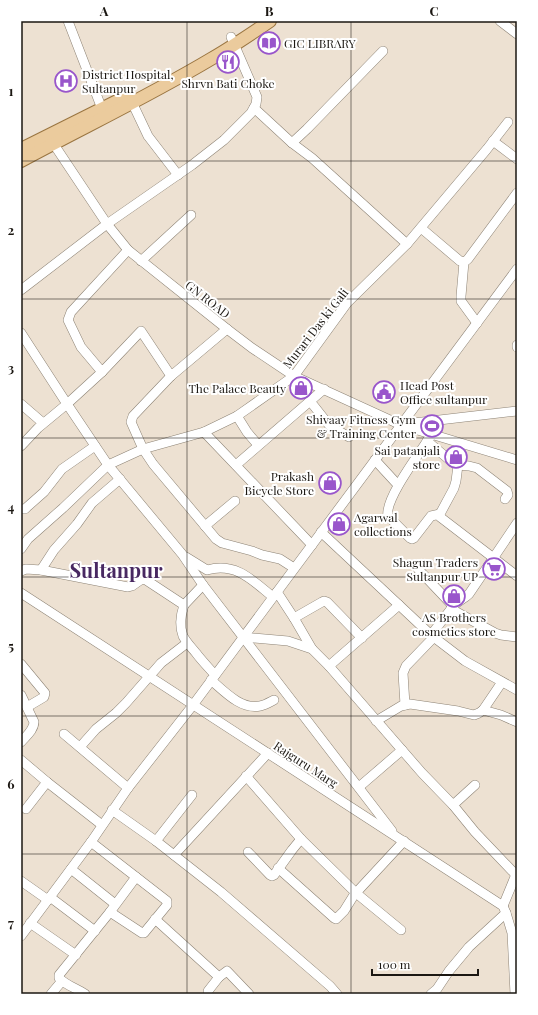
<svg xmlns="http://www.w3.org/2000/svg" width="538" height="1015" font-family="'Playfair Display',serif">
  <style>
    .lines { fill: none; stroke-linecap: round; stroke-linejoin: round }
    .minor-casing { stroke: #8d8375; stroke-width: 10 }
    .major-casing { stroke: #9a7541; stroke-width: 14 }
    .minor { stroke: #fff; stroke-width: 9 }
    .major { stroke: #ebcb9d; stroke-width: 12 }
    .grid { fill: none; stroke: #1b1712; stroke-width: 1; stroke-opacity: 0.55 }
    .labels { text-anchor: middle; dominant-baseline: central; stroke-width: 4; stroke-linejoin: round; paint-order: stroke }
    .poi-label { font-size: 12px; fill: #1b1712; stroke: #fff; text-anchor: end }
    .street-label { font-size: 12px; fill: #1b1712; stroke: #fff }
    .town-label { font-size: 20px; font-weight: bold; fill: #482861; stroke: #fff }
    .neatline { fill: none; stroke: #1b1712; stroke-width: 1.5 }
    .grid-label { font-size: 13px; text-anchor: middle; font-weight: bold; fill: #1b1712 }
  </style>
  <rect width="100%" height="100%" fill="#ede1d2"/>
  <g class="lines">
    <g class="minor-casing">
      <g id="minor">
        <path d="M68 21 102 109"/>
        <path d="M500 21 517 34"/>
        <path d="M130 98 148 136 178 175"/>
        <path d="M254 108 292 143 312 158 407 244"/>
        <path d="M51 140 107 224 128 250 227 329 252 348 294 376 401 425 517 460"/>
        <path d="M493 141 517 159"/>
        <path d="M292 143 307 129 383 51"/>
        <path d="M421 228 460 261C463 262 465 262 468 259L517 193"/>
        <path d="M128 250 71 312 68 320 81 347 102 372 141 331 171 376 227 329"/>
        <path d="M141 261 191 215"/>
        <path d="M464 262 461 296V301L477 323"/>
        <path d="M21 290 107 224 192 165 224 140 251 113 256 104 257 97 231 37"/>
        <path d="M21 333 67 404 108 465 182 554 203 585 392 831"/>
        <path d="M517 345V347"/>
        <path d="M171 376 133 416 131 422 143 449 153 464 216 539 222 543 252 551 262 555 280 559 294 568"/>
        <path d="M310 401 329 425 349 437"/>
        <path d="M21 404 43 423"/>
        <path d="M237 416 247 432 258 445"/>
        <path d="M405 424 517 411"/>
        <path d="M204 432 312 545"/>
        <path d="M432 434C422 450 384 499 388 516L410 538 412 539 414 538 431 516 440 514"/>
        <path d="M427 441 452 462 458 465 469 466 477 468 507 491 508 495 505 499"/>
        <path d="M21 446 38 428 67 404 102 372"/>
        <path d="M375 460 398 485"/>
        <path d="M236 465 324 389"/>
        <path d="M458 465 456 481 454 488 440 514V517L444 520 517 576"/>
        <path d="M21 509H25L27 507 44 492 62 469 95 446"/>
        <path d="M205 526 235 501"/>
        <path d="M321 532 399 605"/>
        <path d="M21 549 28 539 63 508 108 465 143 449 204 432 237 416 294 376 347 303 407 244 487 149 508 122"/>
        <path d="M186 557 207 570C236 562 252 580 273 597"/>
        <path d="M418 569 453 606"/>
        <path d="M41 570 54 550 77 524 92 503 120 479"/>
        <path d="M21 571 26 569 41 570 128 587 132 586 142 579 146 580 184 605C181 614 179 626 183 636 186 642 192 648 196 653 202 661 209 668 215 675"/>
        <path d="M277 592 294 618 312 649"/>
        <path d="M21 593 503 906 506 913 512 933 515 994"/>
        <path d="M184 605 203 585"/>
        <path d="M451 609C455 602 463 600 469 594L517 523"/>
        <path d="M294 618 322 602 324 601 327 602 362 638"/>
        <path d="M431 635 451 609 495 633 501 635 517 637"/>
        <path d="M243 637 288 641 312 649 329 666 422 773 453 805 475 832 517 876"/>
        <path d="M21 664 45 693 44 697 27 707"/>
        <path d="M329 666 399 605 431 635 465 661 517 690"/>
        <path d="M211 680C224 691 241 710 260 706 265 705 270 702 274 700"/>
        <path d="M21 695 34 722C34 730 26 736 21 742"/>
        <path d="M405 705 403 673 406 666 434 637"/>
        <path d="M483 710 502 682"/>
        <path d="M376 721 401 706 410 704 458 711 474 715 479 713 483 710 501 715 517 722"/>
        <path d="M64 734 128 788"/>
        <path d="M80 747 96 729 116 713 126 703 161 663 187 643"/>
        <path d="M21 760 47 782 102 825"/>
        <path d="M246 776 301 839 356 893 401 930"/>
        <path d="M359 787 402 750"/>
        <path d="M453 805 475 785"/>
        <path d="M26 809 47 782"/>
        <path d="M112 810 156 841 221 892 330 986 337 994"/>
        <path d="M156 841 192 795"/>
        <path d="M91 842 167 901V905L144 933H142L110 912"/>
        <path d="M248 852 270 875 272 876 274 875 292 850 301 839"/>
        <path d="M174 855 268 753"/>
        <path d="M278 868 334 918 336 919 344 911 354 895 404 841"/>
        <path d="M71 869 115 904"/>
        <path d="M21 881 48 900"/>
        <path d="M50 897 95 931"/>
        <path d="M503 906 517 872"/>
        <path d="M155 919 219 977"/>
        <path d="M30 923 76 955"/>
        <path d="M21 936 91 842 128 788 193 705 517 269"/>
        <path d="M208 991 219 977 227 971 249 994"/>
        <path d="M51 994 62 981"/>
        <path d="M85 994C76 988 67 986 59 978V975L110 912 136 877"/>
        <path d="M431 994 437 989 449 971 469 947 506 913"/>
      </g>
    </g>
    <g class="major-casing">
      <g id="major">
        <path d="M21 149 129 95"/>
        <path d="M21 161C84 127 149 96 211 59 232 47 251 34 270 21"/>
      </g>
    </g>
    <use href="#minor" class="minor"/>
    <use href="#major" class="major"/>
  </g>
  <path class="grid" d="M187 21V994M351 21V994M21 161H517M21 299H517M21 438H517M21 577H517M21 716H517M21 854H517"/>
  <defs>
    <g id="library-ring" transform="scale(1.15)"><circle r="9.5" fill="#fff" stroke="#9956cb" stroke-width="1.5"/><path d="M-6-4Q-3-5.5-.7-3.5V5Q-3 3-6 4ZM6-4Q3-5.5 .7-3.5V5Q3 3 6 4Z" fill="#9956cb"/></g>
    <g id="restaurant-ring" transform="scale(1.15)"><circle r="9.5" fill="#fff" stroke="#9956cb" stroke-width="1.5"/><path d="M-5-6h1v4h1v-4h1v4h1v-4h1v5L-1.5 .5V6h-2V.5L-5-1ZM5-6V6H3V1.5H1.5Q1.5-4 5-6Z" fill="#9956cb"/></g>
    <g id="hospital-ring" transform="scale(1.15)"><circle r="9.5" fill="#fff" stroke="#9956cb" stroke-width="1.5"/><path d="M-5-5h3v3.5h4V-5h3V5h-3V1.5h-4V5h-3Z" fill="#9956cb"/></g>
    <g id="shop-ring" transform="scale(1.15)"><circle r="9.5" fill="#fff" stroke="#9956cb" stroke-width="1.5"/><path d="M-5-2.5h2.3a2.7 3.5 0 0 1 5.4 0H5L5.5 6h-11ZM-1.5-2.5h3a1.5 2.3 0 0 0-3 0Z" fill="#9956cb"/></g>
    <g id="civic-ring" transform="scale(1.15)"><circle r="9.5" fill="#fff" stroke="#9956cb" stroke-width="1.5"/><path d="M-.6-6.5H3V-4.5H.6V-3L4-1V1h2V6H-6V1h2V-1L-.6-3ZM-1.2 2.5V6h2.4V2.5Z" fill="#9956cb"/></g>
    <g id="stadium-ring" transform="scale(1.15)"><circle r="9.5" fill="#fff" stroke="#9956cb" stroke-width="1.5"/><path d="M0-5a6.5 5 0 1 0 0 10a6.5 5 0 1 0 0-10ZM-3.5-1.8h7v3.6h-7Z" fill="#9956cb"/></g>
    <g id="supermarket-ring" transform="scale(1.15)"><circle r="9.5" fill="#fff" stroke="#9956cb" stroke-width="1.5"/><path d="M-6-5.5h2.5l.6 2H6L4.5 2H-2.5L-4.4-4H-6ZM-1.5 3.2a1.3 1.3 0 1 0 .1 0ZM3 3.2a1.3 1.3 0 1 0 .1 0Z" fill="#9956cb"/></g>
  </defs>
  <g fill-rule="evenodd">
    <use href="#library-ring" x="269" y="43"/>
    <use href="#restaurant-ring" x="228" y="62"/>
    <use href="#hospital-ring" x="66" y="81"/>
    <use href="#shop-ring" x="301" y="388"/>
    <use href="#civic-ring" x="384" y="392"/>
    <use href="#stadium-ring" x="432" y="426"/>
    <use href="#shop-ring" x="456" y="457"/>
    <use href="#shop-ring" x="330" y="483"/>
    <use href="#shop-ring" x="339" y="524"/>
    <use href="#supermarket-ring" x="494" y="569"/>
    <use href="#shop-ring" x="454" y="596"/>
  </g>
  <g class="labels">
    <g class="poi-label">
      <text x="284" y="43" text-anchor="start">GIC LIBRARY</text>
      <text x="82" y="74" text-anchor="start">District Hospital,<tspan x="82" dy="14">Sultanpur</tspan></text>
      <text x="228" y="83" text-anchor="middle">Shrvn Bati Choke</text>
      <text x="400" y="385" text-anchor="start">Head Post<tspan x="400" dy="14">Office sultanpur</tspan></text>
      <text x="286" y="388">The Palace Beauty</text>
      <text x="416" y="419">Shivaay Fitness Gym<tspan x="416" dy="14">&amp; Training Center</tspan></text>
      <text x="440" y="450">Sai patanjali<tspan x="440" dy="14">store</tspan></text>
      <text x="314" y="476">Prakash<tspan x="314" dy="14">Bicycle Store</tspan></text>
      <text x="354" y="517" text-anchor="start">Agarwal<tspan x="354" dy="14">collections</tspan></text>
      <text x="478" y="562">Shagun Traders<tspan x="478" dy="14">Sultanpur UP</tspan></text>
      <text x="454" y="617" text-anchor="middle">AS Brothers<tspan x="454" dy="14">cosmetics store</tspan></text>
    </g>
    <g class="street-label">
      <text transform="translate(208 299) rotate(38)">GN ROAD</text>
      <text transform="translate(315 328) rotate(-52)">Murari Das ki Gali</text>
      <text transform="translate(306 764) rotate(33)">Rajguru Marg</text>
    </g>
    <g class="town-label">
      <text x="116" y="569">Sultanpur</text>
    </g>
  </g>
  <rect width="538" height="1015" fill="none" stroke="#ffffff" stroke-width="44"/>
  <path d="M372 969v6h106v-6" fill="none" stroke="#1b1712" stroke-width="2"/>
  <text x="378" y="969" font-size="12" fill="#1b1712" stroke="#ffffff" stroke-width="3" paint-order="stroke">100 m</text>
  <rect x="22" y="22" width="494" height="971" class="neatline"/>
  <g class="grid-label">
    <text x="104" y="16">A</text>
    <text x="269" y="16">B</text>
    <text x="434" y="16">C</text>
    <text x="11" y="96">1</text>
    <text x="11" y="235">2</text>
    <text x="11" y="373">3</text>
    <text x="11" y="512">4</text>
    <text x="11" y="651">5</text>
    <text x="11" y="789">6</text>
    <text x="11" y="928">7</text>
  </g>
</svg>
